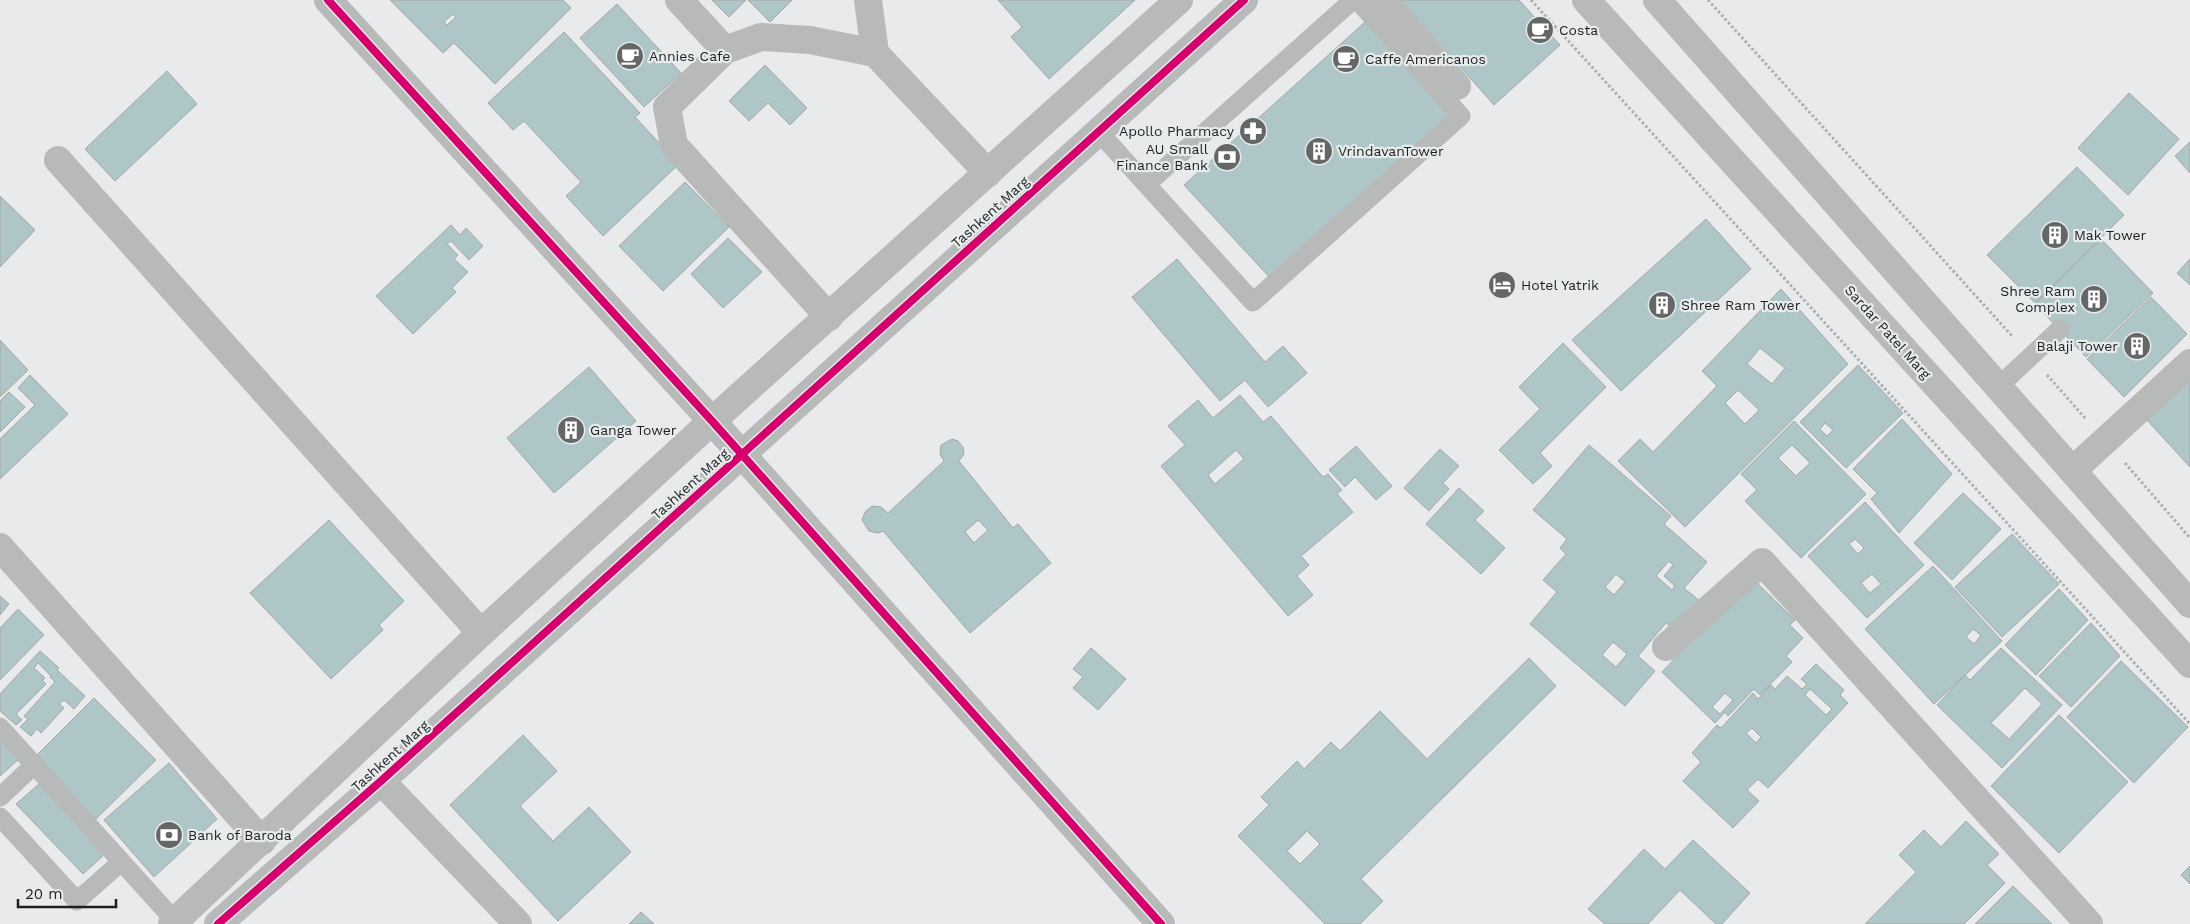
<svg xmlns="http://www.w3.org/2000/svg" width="2190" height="924" font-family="'Work Sans',sans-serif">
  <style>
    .building { fill: #afc6c9; stroke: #a5a7a7; fill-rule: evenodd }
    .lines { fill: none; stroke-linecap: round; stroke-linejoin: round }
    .path { stroke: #adaeae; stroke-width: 3; stroke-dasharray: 2.5 2.5; stroke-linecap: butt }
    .service { stroke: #b8b9b9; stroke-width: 19 }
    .minor { stroke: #b8b9b9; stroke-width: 28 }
    .tertiary { stroke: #b8b9b9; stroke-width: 28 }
    .cycleway-casing { stroke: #e7ebec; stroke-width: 11 }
    .cycleway { stroke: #d6006c; stroke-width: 8 }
    .labels { text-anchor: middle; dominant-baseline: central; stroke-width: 4.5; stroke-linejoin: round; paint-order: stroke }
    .poi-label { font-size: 14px; fill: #1e2020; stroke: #e7ebec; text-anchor: start }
    .street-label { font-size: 14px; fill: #1e2020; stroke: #e7ebec }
  </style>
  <rect width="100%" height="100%" fill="#e8eaeb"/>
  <g class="building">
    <path d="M390 0H563L571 8 495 84 454 43 443 53ZM453 14 456 17 447 25 444 22Z"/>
    <path d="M712 0H746L729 17Z"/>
    <path d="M748 0H792L770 22Z"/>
    <path d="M998 0H1135L1049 79 1011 37 1022 27Z"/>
    <path d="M1401 0H1519L1560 45 1494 105Z"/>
    <path d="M617 4 681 73 644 107 580 38Z"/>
    <path d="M1365 22 1452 117 1273 281 1184 185Z"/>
    <path d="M564 32 640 113 635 117 679 164 603 236 566 196 581 182 524 121 513 130 488 103Z"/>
    <path d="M765 65 807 108 790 125 768 103 749 121 729 101Z"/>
    <path d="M167 71 197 104 115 181 85 149Z"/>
    <path d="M2129 93 2179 139 2128 195 2078 148Z"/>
    <path d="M2190 142V173L2175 156Z"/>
    <path d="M2077 167 2124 215 2035 303 1987 255Z"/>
    <path d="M685 182 729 227 663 291 619 246Z"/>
    <path d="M0 196 35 230 0 267Z"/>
    <path d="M1706 219 1751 269 1621 391 1572 340Z"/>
    <path d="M451 225 460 235 466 228 483 246 469 260 451 241 447 244 458 255 454 259 468 272 452 288 456 292 413 334 376 296Z"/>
    <path d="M728 238 762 272 723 308 691 274Z"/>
    <path d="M2101 239 2153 293 2086 357 2035 304Z"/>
    <path d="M1177 259 1265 362 1283 346 1307 373 1268 407 1245 380 1220 401 1132 297Z"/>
    <path d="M2190 259V285L2177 273Z"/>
    <path d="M1781 289 1848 364 1685 527 1618 461 1640 439 1653 452 1717 386 1702 371ZM1760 348 1785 368 1772 384 1747 364ZM1738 390 1759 410 1745 424 1725 403Z"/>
    <path d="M2151 297 2187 334 2124 397 2087 359Z"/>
    <path d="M0 340 28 370 0 397Z"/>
    <path d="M1563 343 1606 387 1540 453 1552 466 1533 484 1499 450 1540 409 1519 387Z"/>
    <path d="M1858 365 1903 413 1846 468 1800 422ZM1825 423 1833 430 1827 436 1820 429Z"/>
    <path d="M589 367 636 421 554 493 507 438Z"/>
    <path d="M30 375 68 414 0 479V439L35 405 18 388Z"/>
    <path d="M2190 378V467L2146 419Z"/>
    <path d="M9 392 25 407 0 432V401Z"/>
    <path d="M1240 395 1263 422 1271 416 1323 477 1328 474 1342 490 1337 494 1353 512 1301 556 1309 565 1297 576 1313 595 1288 616 1161 466 1185 445 1168 426 1198 400 1213 418ZM1236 450 1244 459 1215 484 1208 475Z"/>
    <path d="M1902 419 1952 474 1899 533 1871 499 1877 493 1853 469Z"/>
    <path d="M1794 421 1866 494 1801 558 1745 501 1757 490 1741 474ZM1792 445 1810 463 1796 476 1778 458Z"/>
    <path d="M952 439 958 441 963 447 964 454 959 461 1013 528 1018 524 1051 563 970 633 883 531 878 533 869 531 862 520 865 512 872 506 881 507 888 513 944 461 940 454 941 445ZM978 520 988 530 974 543 965 532Z"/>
    <path d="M1589 445 1671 516 1664 524 1707 562 1684 588 1701 602 1676 631 1666 623 1638 656 1655 671 1625 706 1530 624 1557 592 1543 580 1566 554 1560 548 1567 539 1533 510ZM1669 561 1673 565 1664 576 1675 586 1672 590 1656 576ZM1616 574 1625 582 1614 595 1605 587ZM1613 642 1627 654 1616 667 1602 655Z"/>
    <path d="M1356 446 1392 486 1376 500 1355 477 1345 487 1329 470Z"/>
    <path d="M1440 449 1459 466 1443 483 1449 489 1429 511 1404 488Z"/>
    <path d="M1459 488 1484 511 1475 520 1505 548 1481 574 1426 524Z"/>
    <path d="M1963 493 2001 529 1952 580 1914 543Z"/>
    <path d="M1865 502 1924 565 1867 618 1808 556ZM1855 539 1864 548 1858 554 1849 544ZM1872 574 1881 584 1870 593 1861 583Z"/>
    <path d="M329 520 404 601 379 625 383 630 331 679 250 593Z"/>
    <path d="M2012 534 2059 584 2002 637 1955 587Z"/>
    <path d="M1933 566 2002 641 1934 704 1865 629ZM1973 629 1981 635 1974 644 1966 637Z"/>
    <path d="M1752 578 1795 620 1790 625 1803 638 1786 656 1792 662 1760 695 1754 689 1728 716 1725 712 1715 723 1662 672ZM1725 693 1733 700 1720 714 1712 707Z"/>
    <path d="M2059 589 2088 620 2036 675 2005 645Z"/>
    <path d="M0 596 9 604 0 615Z"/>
    <path d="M18 609 44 635 0 680V628Z"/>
    <path d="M2091 623 2120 656 2071 707 2039 676Z"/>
    <path d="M1091 648 1126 679 1098 710 1073 688 1083 677 1073 669Z"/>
    <path d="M2001 648 2062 705 2002 768 1937 705 1965 675 1970 680ZM2025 688 2042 704 2009 739 1991 723Z"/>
    <path d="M40 651 59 668 57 670 85 696 74 709 64 700 59 704 64 708 41 733 37 729 31 736 20 727 28 719 24 716 55 682 50 677 51 676 38 663 34 668 45 678 42 680 46 684 16 714 22 720 16 725 0 711V694Z"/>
    <path d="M1529 658 1556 686 1361 879 1383 901 1360 924H1325L1238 836 1269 805 1261 797 1297 761 1304 769 1331 742 1340 751 1380 711 1427 759ZM1307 831 1320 844 1300 864 1287 851Z"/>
    <path d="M2121 661 2188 727 2134 783 2067 717Z"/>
    <path d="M1816 664 1844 690 1840 695 1848 703 1768 788 1758 779 1747 790 1759 801 1733 828 1683 781 1701 762 1692 753 1717 725 1721 728 1753 693 1758 699 1771 685 1775 689 1787 676 1802 689 1807 684 1801 679ZM1810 689 1832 709 1826 715 1805 695ZM1752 728 1761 737 1756 743 1746 733Z"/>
    <path d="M94 698 156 760 96 819 35 757Z"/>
    <path d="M2059 715 2128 782 2059 853 1991 786Z"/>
    <path d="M0 735 20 758 0 776Z"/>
    <path d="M523 735 557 771 520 806 553 841 589 807 631 852 558 921 450 805Z"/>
    <path d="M169 763 217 819 154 877 104 820Z"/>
    <path d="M39 784 105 854 83 874 16 804Z"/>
    <path d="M1966 821 1999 854 1987 865 2005 883 1964 924H1865L1916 872 1899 855 1924 830 1941 847Z"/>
    <path d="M1693 840 1750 893 1722 924H1716L1680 890 1648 924H1605L1588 909 1644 849 1665 869Z"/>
    <path d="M2190 866V884L2181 875Z"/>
    <path d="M2013 886 2052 924H1975Z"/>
    <path d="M641 912 654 924H629Z"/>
  </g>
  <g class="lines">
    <g class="path">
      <path d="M1531 0 2190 724"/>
      <path d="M1708 0 2013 337"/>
      <path d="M2047 375 2086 419"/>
      <path d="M2125 463 2190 538"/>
    </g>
    <g class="service">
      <path d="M1098 131 1253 302 1461 116 1357 0"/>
      <path d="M1147 184 1353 0"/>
      <path d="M1999 386 2060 329"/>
      <path d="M0 727 175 921"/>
      <path d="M0 797 34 765"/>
      <path d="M0 817 77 901 121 862"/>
    </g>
    <g class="minor">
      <path d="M328 0 712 421 1161 924"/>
      <path d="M679 0 725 50 667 107 674 145 829 317"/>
      <path d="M868 0 875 53"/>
      <path d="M1382 0 1457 86"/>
      <path d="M725 50 761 37 810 40 875 53 988 173"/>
      <path d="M58 160 481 633"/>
      <path d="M2073 470 2190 363"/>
      <path d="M0 547 262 841"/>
      <path d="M1666 647 1762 562 2089 924"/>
      <path d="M381 781 518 924"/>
    </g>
    <g class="tertiary">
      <path d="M1586 0 2190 664"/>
      <path d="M1657 0 2190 604"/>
      <path d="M172 924 481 633 712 421 1179 0"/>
      <path d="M218 924 381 781 1244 0"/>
    </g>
    <g class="cycleway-casing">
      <g id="cycleway">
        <path d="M328 0 712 421 1161 924"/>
        <path d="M218 924 381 781 1244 0"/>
      </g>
    </g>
    <use href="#cycleway" class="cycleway"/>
  </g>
  <defs>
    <g id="cafe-disc" transform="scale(1.4375)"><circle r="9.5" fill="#656767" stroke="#e7ebec"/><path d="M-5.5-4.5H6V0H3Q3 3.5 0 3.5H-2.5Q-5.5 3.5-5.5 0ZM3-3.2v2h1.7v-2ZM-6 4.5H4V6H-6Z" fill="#fff"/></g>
    <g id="pharmacy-disc" transform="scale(1.4375)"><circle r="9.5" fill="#656767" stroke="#e7ebec"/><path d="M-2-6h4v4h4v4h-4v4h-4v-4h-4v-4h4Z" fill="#fff"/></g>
    <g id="building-disc" transform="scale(1.4375)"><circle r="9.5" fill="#656767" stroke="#e7ebec"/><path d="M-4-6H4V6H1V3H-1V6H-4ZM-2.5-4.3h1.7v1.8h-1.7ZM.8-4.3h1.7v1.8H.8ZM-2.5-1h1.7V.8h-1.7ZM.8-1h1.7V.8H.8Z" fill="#fff"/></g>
    <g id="bank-disc" transform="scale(1.4375)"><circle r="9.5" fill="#656767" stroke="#e7ebec"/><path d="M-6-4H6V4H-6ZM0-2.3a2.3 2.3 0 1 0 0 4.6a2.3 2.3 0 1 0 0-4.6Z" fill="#fff"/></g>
    <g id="hotel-disc" transform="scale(1.4375)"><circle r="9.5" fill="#656767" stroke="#e7ebec"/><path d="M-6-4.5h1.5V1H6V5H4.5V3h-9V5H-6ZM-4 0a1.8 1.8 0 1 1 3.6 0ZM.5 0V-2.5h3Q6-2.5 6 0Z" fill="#fff"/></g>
  </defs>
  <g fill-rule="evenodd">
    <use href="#cafe-disc" x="1540" y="30"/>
    <use href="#cafe-disc" x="630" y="56"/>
    <use href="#cafe-disc" x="1346" y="59"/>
    <use href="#pharmacy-disc" x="1253" y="131"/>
    <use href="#building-disc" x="1319" y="151"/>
    <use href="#bank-disc" x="1227" y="157"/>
    <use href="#building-disc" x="2055" y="235"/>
    <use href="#hotel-disc" x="1502" y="285"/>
    <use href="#building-disc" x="2094" y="299"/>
    <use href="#building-disc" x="1662" y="305"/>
    <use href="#building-disc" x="2137" y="346"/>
    <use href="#building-disc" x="571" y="430"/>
    <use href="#bank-disc" x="169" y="835"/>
  </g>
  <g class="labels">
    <g class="poi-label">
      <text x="1559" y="30">Costa</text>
      <text x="649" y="56">Annies Cafe</text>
      <text x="1365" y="59">Caffe Americanos</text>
      <text x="1234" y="131" text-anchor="end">Apollo Pharmacy</text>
      <text x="1208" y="149" text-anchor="end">AU Small<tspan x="1208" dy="16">Finance Bank</tspan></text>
      <text x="1338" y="151">VrindavanTower</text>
      <text x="2074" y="235">Mak Tower</text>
      <text x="1521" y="285">Hotel Yatrik</text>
      <text x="2075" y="291" text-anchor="end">Shree Ram<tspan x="2075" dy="16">Complex</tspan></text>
      <text x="1681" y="305">Shree Ram Tower</text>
      <text x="2118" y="346" text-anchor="end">Balaji Tower</text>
      <text x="590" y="430">Ganga Tower</text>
      <text x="188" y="835">Bank of Baroda</text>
    </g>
    <g class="street-label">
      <text transform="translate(990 212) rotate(-42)">Tashkent Marg</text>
      <text transform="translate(1888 332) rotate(48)">Sardar Patel Marg</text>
      <text transform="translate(690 484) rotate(-42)">Tashkent Marg</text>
      <text transform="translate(390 756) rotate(-42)">Tashkent Marg</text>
    </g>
  </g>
  <path d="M18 899v8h98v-8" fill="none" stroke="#1e2020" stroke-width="2.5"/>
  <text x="25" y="899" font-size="15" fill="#1e2020" stroke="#e7ebec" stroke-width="4" paint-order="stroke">20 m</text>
</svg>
